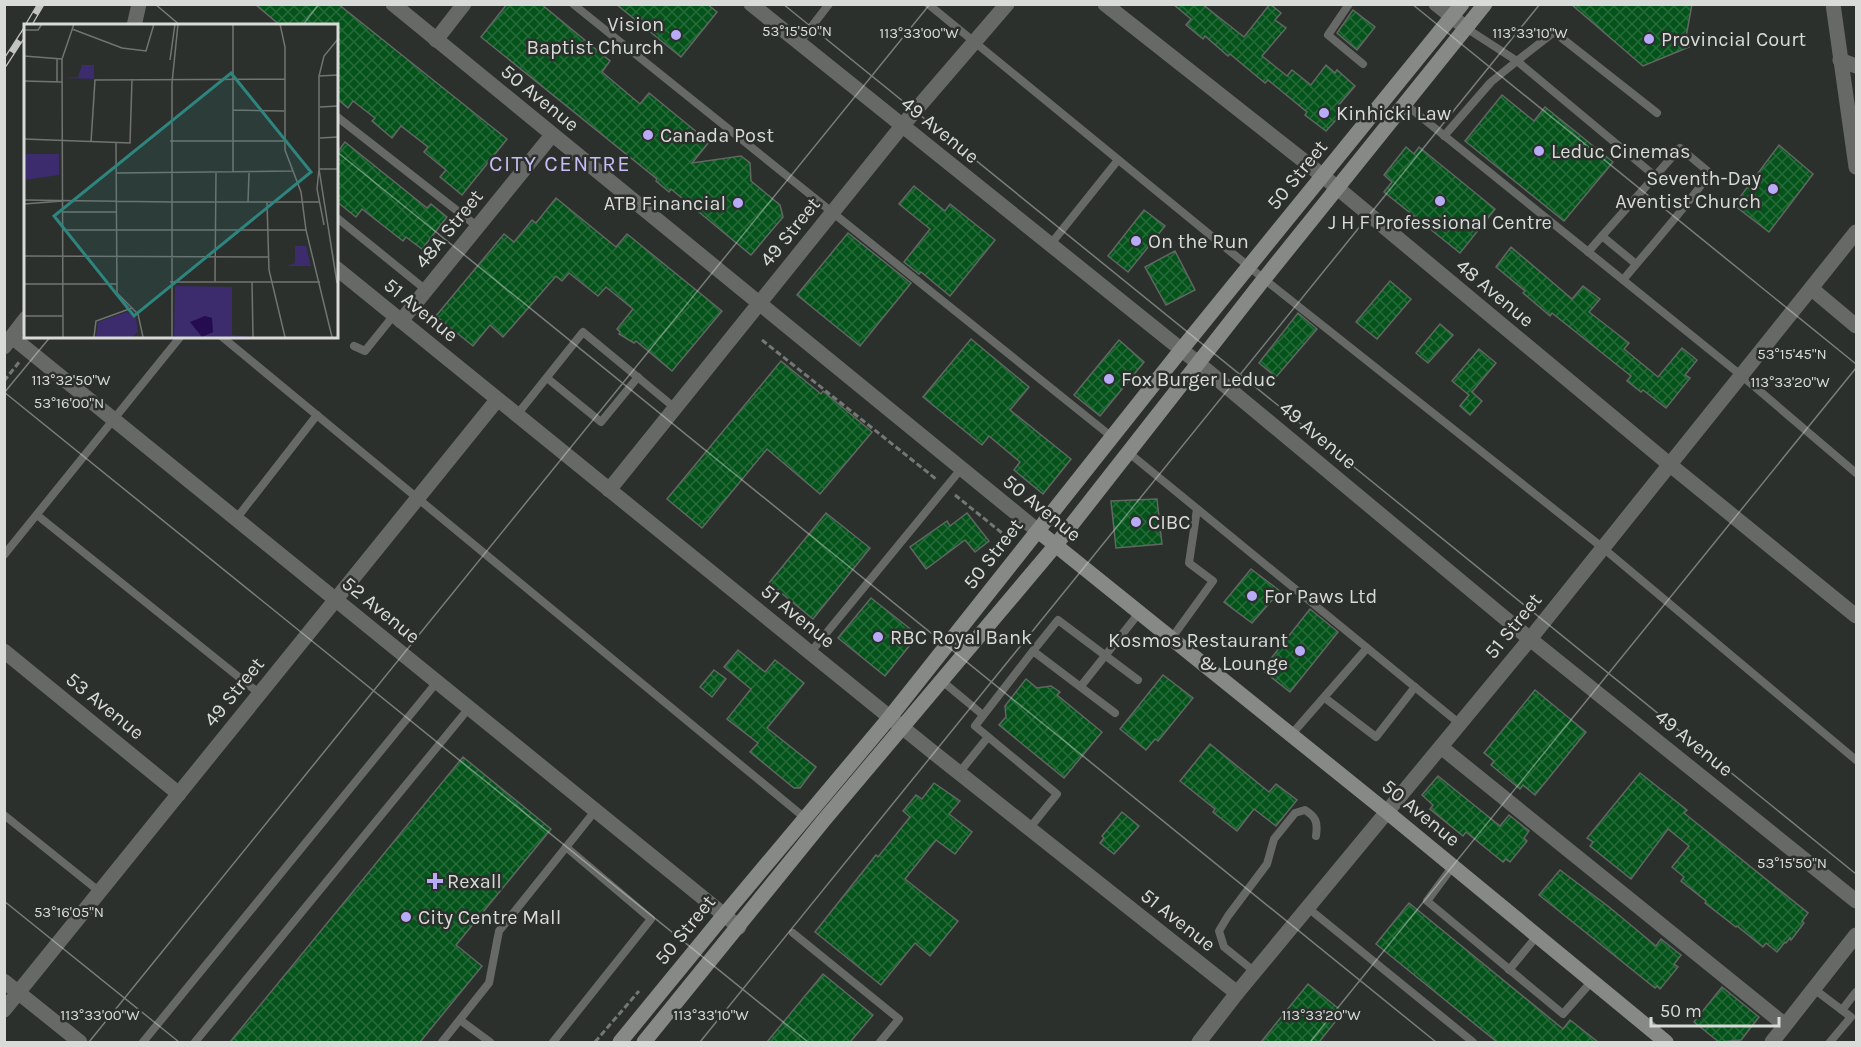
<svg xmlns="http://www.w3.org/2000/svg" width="1861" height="1047" font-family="Karla,sans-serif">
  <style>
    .building { fill: url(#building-cross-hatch); stroke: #626763; stroke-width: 1.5 }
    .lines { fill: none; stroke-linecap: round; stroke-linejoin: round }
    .path { stroke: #747875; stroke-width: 3; stroke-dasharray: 6 3; stroke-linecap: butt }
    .service { stroke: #676967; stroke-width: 8 }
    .minor { stroke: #676967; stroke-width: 15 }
    .tertiary { stroke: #676967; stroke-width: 15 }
    .secondary { stroke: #868986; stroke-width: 15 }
    .rail-casing { stroke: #c1c4c1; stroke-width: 7 }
    .rail { stroke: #2c302d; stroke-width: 4.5; stroke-dasharray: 14; stroke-linecap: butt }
    .ticks { fill: none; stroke: #d8dbd8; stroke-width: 1.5; stroke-opacity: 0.45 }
    .poi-dot { fill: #b8abf7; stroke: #2c302d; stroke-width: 2 }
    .labels { text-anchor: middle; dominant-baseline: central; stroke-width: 5; stroke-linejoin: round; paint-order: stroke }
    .poi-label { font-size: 20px; fill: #d8dbd8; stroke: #2c302d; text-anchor: start }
    .street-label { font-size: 20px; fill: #d8dbd8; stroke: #2c302d }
    .quarter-label { font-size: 22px; letter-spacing: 1.5px; fill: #c7bef7; stroke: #2c302d }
    .inset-road { fill: none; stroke: #717471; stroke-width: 1.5 }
    .view { fill: #2d857e; fill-opacity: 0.15; stroke: #2d857e; stroke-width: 3 }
    .inset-edge { fill: none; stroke: #d8dbd8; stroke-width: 3 }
    .ticks-label { font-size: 15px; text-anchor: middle; fill: #d8dbd8; stroke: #2c302d; stroke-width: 5; stroke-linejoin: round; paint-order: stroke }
  </style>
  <defs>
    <pattern id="building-cross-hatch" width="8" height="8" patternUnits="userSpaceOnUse" patternTransform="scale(1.5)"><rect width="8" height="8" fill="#04531b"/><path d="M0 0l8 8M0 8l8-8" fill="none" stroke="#286b3b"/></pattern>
  </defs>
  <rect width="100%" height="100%" fill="#2c302d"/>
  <g class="building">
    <path d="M255 4H338L507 139 462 195 440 177 446 170 424 152 428 147 401 126 392 138 372 121 375 118 353 101 348 108 336 98V26H281Z"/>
    <path d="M507 4H541L610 61 602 72 640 104 649 93 709 142 692 163 741 156 750 163 751 181 780 205 783 217 751 255 671 189 669 192 656 181 657 179 481 37Z"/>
    <path d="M616 4H707L717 12 681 57Z"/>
    <path d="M1173 4H1202L1244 37 1270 4 1281 13 1275 20 1286 28 1262 56 1287 76 1292 70 1311 85 1326 65 1335 73 1337 70 1355 86 1337 107 1343 112 1326 131 1305 115 1307 112 1268 80 1265 83 1230 54 1228 56 1205 36 1203 39 1186 25 1191 19Z"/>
    <path d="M1571 4H1692L1686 37 1689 47 1643 66Z"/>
    <path d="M1353 10 1375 27 1357 50 1337 33Z"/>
    <path d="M1502 95 1534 121 1545 107 1613 162 1564 221 1465 141Z"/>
    <path d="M345 142 427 208 431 204 447 217 422 249 406 237 403 241 362 209 356 217 336 201V154Z"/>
    <path d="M1779 145 1813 174 1769 232 1734 205Z"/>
    <path d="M1406 147 1414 154 1419 147 1495 209 1460 253 1384 192 1392 182 1384 175Z"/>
    <path d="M914 186 945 211 950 204 995 240 950 296 921 272 919 274 904 262 930 229 899 204Z"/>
    <path d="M556 198 616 247 627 234 722 311 672 371 636 341 634 343 619 334 620 332 617 329 633 309 606 287 598 296 569 273 562 281 556 276 503 337 490 325 473 346 436 316 504 234 514 242 532 220 536 223Z"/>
    <path d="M1144 210 1165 226 1128 272 1108 256Z"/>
    <path d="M848 233 911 283 860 346 797 295Z"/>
    <path d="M1511 247 1572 299 1583 286 1600 299 1589 312 1629 343 1624 349 1658 377 1682 348 1697 360 1685 375 1690 378 1666 408 1643 390 1641 392 1627 381 1631 376 1552 313 1550 316 1523 293 1525 291 1496 267Z"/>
    <path d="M1175 251 1195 290 1166 305 1145 267Z"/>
    <path d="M1390 281 1411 299 1377 339 1356 322Z"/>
    <path d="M1298 313 1317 329 1276 377 1259 363Z"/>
    <path d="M1440 324 1453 335 1428 363 1416 353Z"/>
    <path d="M971 339 1029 387 1010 410 1071 459 1043 494 1014 470 1020 462 989 436 982 445 923 397Z"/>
    <path d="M1119 340 1144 362 1100 416 1074 395Z"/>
    <path d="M1479 349 1496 363 1472 392 1482 401 1470 415 1460 406 1469 395 1452 381Z"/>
    <path d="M781 361 821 394 823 391 872 432 820 494 767 449 702 528 667 499Z"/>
    <path d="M1157 499 1162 544 1116 548 1111 501Z"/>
    <path d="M826 513 870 548 813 619 769 583Z"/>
    <path d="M967 513 989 541 975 552 965 540 926 569 910 547 947 521 950 526Z"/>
    <path d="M1251 569 1280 591 1252 623 1224 602Z"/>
    <path d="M871 598 918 635 885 676 838 638Z"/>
    <path d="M1310 609 1338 632 1290 692 1262 670Z"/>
    <path d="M738 650 765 672 775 660 804 683 767 728 816 767 800 788H794L750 752 758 743 727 719 751 689 724 667Z"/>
    <path d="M714 670 726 679 712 697 700 687Z"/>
    <path d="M1163 675 1193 698 1158 741 1155 739 1146 750 1120 729Z"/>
    <path d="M1026 679 1037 688 1051 686 1060 692 1057 695 1102 732 1064 778 999 725 1006 717 1005 706Z"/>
    <path d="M1535 690 1586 732 1535 795 1523 785 1520 789 1491 765 1494 761 1484 753Z"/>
    <path d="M1210 744 1269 792 1276 784 1297 800 1276 826 1254 809 1237 831 1213 812 1215 809 1180 781Z"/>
    <path d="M463 757 551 829 456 945 482 966 420 1042H230Z"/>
    <path d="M1640 773 1687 810 1684 813 1808 913 1802 921 1804 923 1791 940 1790 938 1786 943 1785 942 1777 952 1766 943 1763 947 1737 926 1736 927 1705 903 1706 901 1681 881 1684 877 1672 867 1689 846 1668 829 1631 879 1590 846 1593 842 1587 838Z"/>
    <path d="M1438 776 1500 826 1509 815 1529 831 1524 838 1527 841 1510 862 1506 859 1503 862 1466 832 1463 836 1430 809 1433 805 1422 795Z"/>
    <path d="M934 783 960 801 949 814 972 832 955 854 936 840 905 879 958 921 930 956 915 943 881 985 815 932 876 855 878 857 910 817 903 811 916 795 922 799Z"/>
    <path d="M1122 812 1139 826 1114 854 1100 843 1104 838 1102 836Z"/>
    <path d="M1560 870 1609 907 1656 946 1661 939 1681 955 1674 964 1678 967 1660 989 1657 986 1655 988 1539 895Z"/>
    <path d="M1409 903 1563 1029 1570 1020 1598 1042H1497L1376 944Z"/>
    <path d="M823 974 873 1015 850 1042H767Z"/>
    <path d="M1308 984 1343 1012 1319 1042H1261Z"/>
    <path d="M1722 987 1759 1017 1741 1040 1719 1042 1694 1022Z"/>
  </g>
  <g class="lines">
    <g class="path">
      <path d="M762 340 936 479"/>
      <path d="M4 381 20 361"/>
      <path d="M955 495 1002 533 1003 547"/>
      <path d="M595 1042 639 991"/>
    </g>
    <g class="service">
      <path d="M573 4 1112 437"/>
      <path d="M928 4 1264 279 1603 548 1856 760"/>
      <path d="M1349 4 1328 35 1363 64"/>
      <path d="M1466 28 1517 61 1554 32 1657 113"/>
      <path d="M799 43 829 4"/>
      <path d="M1405 104 1742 376 1856 473"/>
      <path d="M336 116 478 227"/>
      <path d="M1444 136 1491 82 1517 61 1655 176"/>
      <path d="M336 217 426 290"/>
      <path d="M1050 245 1118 160"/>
      <path d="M1588 252 1602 236"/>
      <path d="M1623 280C1652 245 1684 210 1710 173L1680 148 1602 236 1636 264"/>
      <path d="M221 336 805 818"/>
      <path d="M354 346 365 351 394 315"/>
      <path d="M547 378 601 422 638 377"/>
      <path d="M516 416 583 332 675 408"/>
      <path d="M1129 453 1460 724"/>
      <path d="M37 515 260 694"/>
      <path d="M236 519 317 415"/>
      <path d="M4 555 181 336"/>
      <path d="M1171 639 1213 581 1189 563 1197 509"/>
      <path d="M1033 651 1058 620 1138 680"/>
      <path d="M810 653 961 469"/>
      <path d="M942 681 983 715"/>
      <path d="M1081 686 1139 613"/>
      <path d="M1325 698 1376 737 1415 687"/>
      <path d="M1291 735 1367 648"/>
      <path d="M959 773 988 737"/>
      <path d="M4 815 100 892"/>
      <path d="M1029 829 1057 794 975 726 1033 651 1115 713"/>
      <path d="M1453 866 1427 901 1563 1014 1592 981"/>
      <path d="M1308 908 1473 1042"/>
      <path d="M793 933 899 1019 880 1042"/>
      <path d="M1509 970 1537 936"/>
      <path d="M1255 972 1224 947 1219 931 1228 916 1267 864 1274 839 1295 813 1305 810C1316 817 1318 822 1316 836"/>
      <path d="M1814 989 1851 1017 1830 1042"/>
      <path d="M1842 1010 1856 992"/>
      <path d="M460 1020 490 1042"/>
      <path d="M143 1042 437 682"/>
      <path d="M195 1042 469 708"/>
      <path d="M442 1042 489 983 499 931 595 811"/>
      <path d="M553 1042 651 919 566 847"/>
    </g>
    <g class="minor">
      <path d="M751 4 1198 363 1530 639 1856 901"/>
      <path d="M1105 4 1323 176 1669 464 1856 616"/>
      <path d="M1436 4 1466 28"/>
      <path d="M1833 4 1856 167"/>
      <path d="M436 40 464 4"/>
      <path d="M1840 60 1856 66"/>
      <path d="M336 268 929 749 1237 993"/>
      <path d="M1812 289 1856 326"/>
      <path d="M401 321 552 135"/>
      <path d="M12 337 739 927"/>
      <path d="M609 490 902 126 1007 4"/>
      <path d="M4 651 179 794"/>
      <path d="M1441 747 1785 1025"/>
      <path d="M4 981 80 1042"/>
      <path d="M4 1010 497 400"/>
      <path d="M1199 1042 1237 993 1530 639 1856 232"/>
      <path d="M1772 1042 1856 935"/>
    </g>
    <g class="tertiary">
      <path d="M393 4 1038 531"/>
      <path d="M134 26 139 4"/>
      <path d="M4 347 26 318"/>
    </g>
    <g class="secondary">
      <path d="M1038 531 1387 812 1666 1042"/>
      <path d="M620 1042 724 915 890 717 1181 350 1462 4"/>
      <path d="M644 1042 824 820 1055 546 1264 279 1485 4"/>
    </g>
    <g class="rail-casing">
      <g id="rail">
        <path d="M28 26 41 4"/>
        <path d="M4 64 26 30"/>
      </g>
    </g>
    <use href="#rail" class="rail"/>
  </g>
  <path class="ticks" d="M155 4 181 26M783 4 1856 874M1412 4 1856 364M302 26 319 4M336 151 1436 1042M4 392 808 1042M4 393 51 336M4 901 179 1042M89 1042 930 4M700 1042 1540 4M1310 1042 1856 368"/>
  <g class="poi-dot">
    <circle cx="676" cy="35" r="6"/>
    <circle cx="1649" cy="39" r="6"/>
    <circle cx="1324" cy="113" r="6"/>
    <circle cx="648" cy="135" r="6"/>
    <circle cx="1539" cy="151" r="6"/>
    <circle cx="1773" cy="189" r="6"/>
    <circle cx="1440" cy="201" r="6"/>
    <circle cx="738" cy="203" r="6"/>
    <circle cx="1136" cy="241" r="6"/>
    <circle cx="1109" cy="379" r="6"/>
    <circle cx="1136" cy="522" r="6"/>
    <circle cx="1252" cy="596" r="6"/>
    <circle cx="878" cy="637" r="6"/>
    <circle cx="1300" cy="651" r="6"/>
    <path d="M432 872h6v6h6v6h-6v6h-6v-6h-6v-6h6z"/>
    <circle cx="406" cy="917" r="6"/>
  </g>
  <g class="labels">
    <g class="poi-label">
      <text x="664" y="24" text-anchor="end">Vision<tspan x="664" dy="23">Baptist Church</tspan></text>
      <text x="1661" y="39">Provincial Court</text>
      <text x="1336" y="113">Kinhicki Law</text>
      <text x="660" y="135">Canada Post</text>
      <text x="1551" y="151">Leduc Cinemas</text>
      <text x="1761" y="178" text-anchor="end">Seventh-Day<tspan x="1761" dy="23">Aventist Church</tspan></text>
      <text x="726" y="203" text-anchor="end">ATB Financial</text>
      <text x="1440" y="222" text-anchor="middle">J H F Professional Centre</text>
      <text x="1148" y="241">On the Run</text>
      <text x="1121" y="379">Fox Burger Leduc</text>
      <text x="1148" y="522">CIBC</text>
      <text x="1264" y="596">For Paws Ltd</text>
      <text x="890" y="637">RBC Royal Bank</text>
      <text x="1288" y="640" text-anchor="end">Kosmos Restaurant<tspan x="1288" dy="23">&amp; Lounge</tspan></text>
      <text x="447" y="881">Rexall</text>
      <text x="418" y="917">City Centre Mall</text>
    </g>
    <g class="street-label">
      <text transform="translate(540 98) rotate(39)">50 Avenue</text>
      <text transform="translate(940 130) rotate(39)">49 Avenue</text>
      <text transform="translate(1297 175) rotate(-51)">50 Street</text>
      <text transform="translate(449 229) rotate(-51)">48A Street</text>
      <text transform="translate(790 232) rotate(-51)">49 Street</text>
      <text transform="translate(1495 293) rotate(40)">48 Avenue</text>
      <text transform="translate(421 310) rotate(39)">51 Avenue</text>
      <text transform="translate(1318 435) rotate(40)">49 Avenue</text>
      <text transform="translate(1042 508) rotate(39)">50 Avenue</text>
      <text transform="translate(993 554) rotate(-52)">50 Street</text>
      <text transform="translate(381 610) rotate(39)">52 Avenue</text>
      <text transform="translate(798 616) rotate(39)">51 Avenue</text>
      <text transform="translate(1513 626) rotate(-51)">51 Street</text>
      <text transform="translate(234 692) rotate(-51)">49 Street</text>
      <text transform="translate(105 706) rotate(39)">53 Avenue</text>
      <text transform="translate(1694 743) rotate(39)">49 Avenue</text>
      <text transform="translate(1421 813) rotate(39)">50 Avenue</text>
      <text transform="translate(1178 920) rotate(38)">51 Avenue</text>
      <text transform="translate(685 930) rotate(-51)">50 Street</text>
    </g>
    <g class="quarter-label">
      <text x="560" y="164">CITY CENTRE</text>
    </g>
  </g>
  <g transform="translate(24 24)">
    <rect width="314" height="314" fill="#2c302d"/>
    <path d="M58 41H70V55L40 54 54 53ZM0 130H35V151L0 156ZM271 222H282L287 242H263L271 239ZM151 262 208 263V311L226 313H150ZM103 288 112 293 114 308 108 313H72L74 298Z" fill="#3c2b6d"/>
    <path d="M181 292 188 294 189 308 178 313 166 298Z" fill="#240c4f"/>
    <path class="inset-road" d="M209 0V148M256 0 261 23V126L277 168 282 206 308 313M48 5 98 24 122 27 130 0M0 6H14L18 0M0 32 38 35M33 35V57M146 36 151 0M295 52 314 51M0 57 38 58M296 83 314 82M209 86 260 87M296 114 314 113M0 115 106 119 108 55M146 117H260M67 118 71 56 261 55M92 119 93 269 114 290 119 313M295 145H314M295 145 293 165 300 201M93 149 268 147M0 176 148 178M148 178H295M224 178 225 149M243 178 245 246 261 313M267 178H295M0 180 38 177M38 188H93M39 206H282M0 232 244 233M146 258H296M191 258 192 149M228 258 229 313M313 259 295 145V52L300 32 314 15M0 260H93M0 292H39M39 313 38 35 50 0M70 313 72 297 108 284M148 313V59L154 0"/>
    <path class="view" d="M207 49 287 148 110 292 30 192Z"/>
    <rect width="314" height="314" class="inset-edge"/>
  </g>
  <g class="ticks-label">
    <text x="797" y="36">53°15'50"N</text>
    <text x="919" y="38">113°33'00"W</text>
    <text x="1530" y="38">113°33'10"W</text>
    <text x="1792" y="359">53°15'45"N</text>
    <text x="71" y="385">113°32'50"W</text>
    <text x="1790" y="387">113°33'20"W</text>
    <text x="69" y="408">53°16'00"N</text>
    <text x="1792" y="868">53°15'50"N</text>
    <text x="69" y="917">53°16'05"N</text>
    <text x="100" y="1020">113°33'00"W</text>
    <text x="711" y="1020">113°33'10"W</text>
    <text x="1321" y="1020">113°33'20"W</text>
  </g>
  <rect width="1861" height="1047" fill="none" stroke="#d8dbd8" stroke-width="12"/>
  <path d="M1651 1017v9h128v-9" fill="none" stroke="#d8dbd8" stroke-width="3"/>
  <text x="1660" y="1017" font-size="18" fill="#d8dbd8" stroke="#2c302d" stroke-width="4.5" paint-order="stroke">50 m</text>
</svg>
